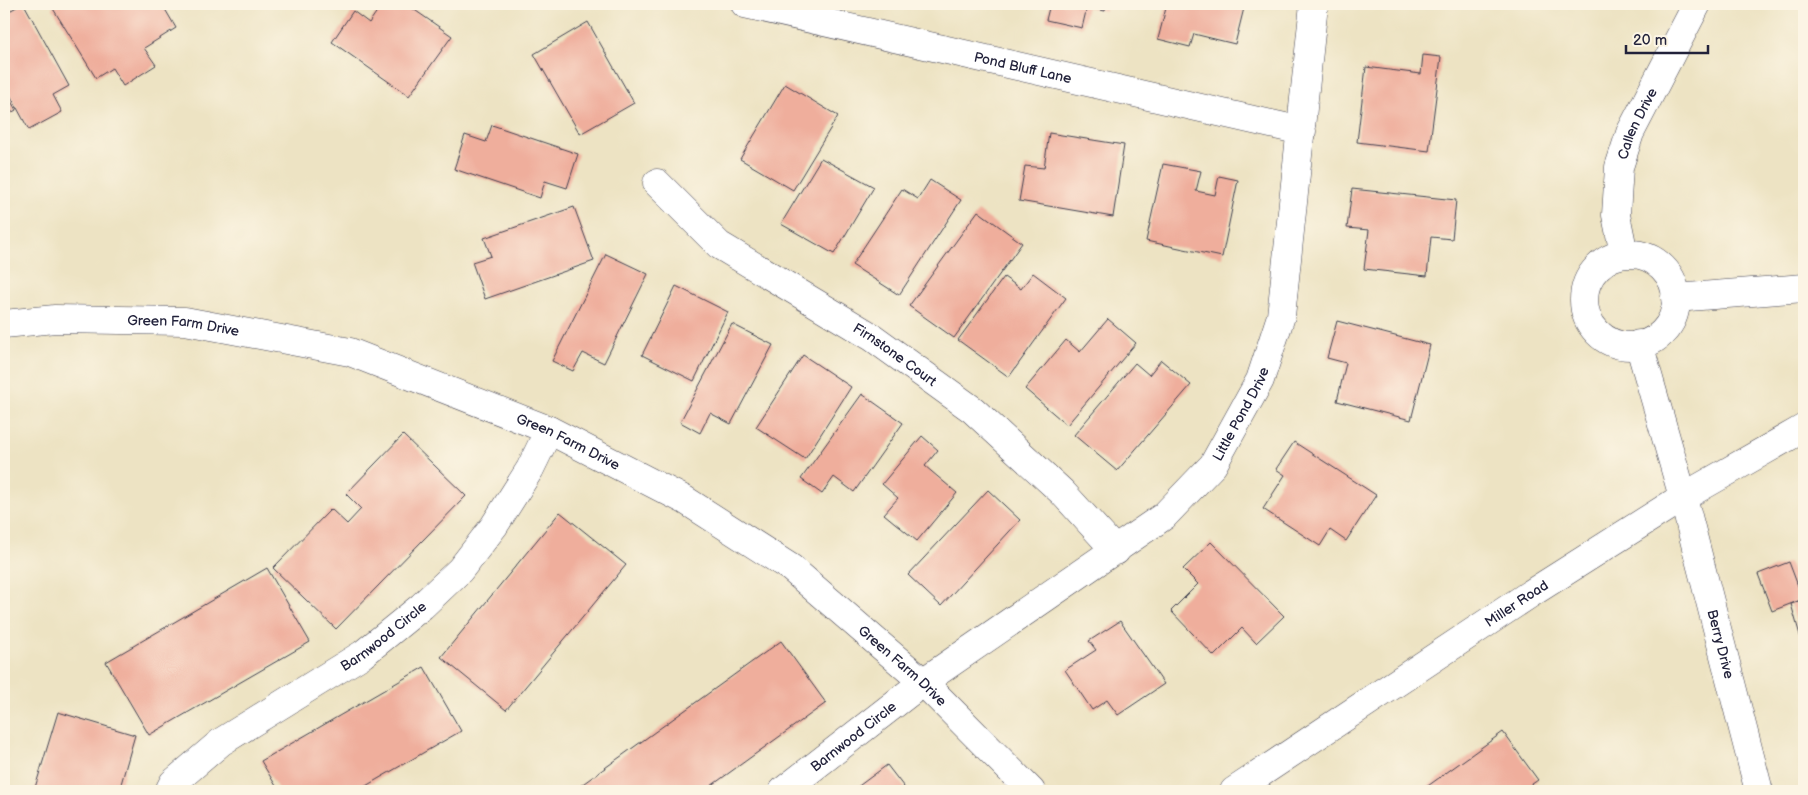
<svg xmlns="http://www.w3.org/2000/svg" width="1808" height="795" font-family="'Balsamiq Sans',sans-serif">
  <style>
    .building { fill: #efae9c }
    .lines { fill: none; stroke-linecap: round; stroke-linejoin: round }
    .minor-casing { stroke: #403f4f; stroke-width: 29 }
    .minor { stroke: #fff; stroke-width: 28 }
    .labels { text-anchor: middle; dominant-baseline: central; stroke-width: 5; stroke-linejoin: round; paint-order: stroke }
    .street-label { font-size: 14px; fill: #22223b; stroke: #fcf5e5 }
  </style>
  <rect width="100%" height="100%" fill="#fcf5e5"/>
  <filter id="ink" filterUnits="userSpaceOnUse"><feTurbulence type="fractalNoise" baseFrequency=".02" numOctaves="2"/><feDisplacementMap in="SourceGraphic" scale="10" xChannelSelector="R" yChannelSelector="G"/><feConvolveMatrix kernelMatrix="1 2 1 2 8 2 1 2 1" color-interpolation-filters="sRGB"/></filter>
  <filter id="wash" filterUnits="userSpaceOnUse"><feTurbulence type="fractalNoise" baseFrequency=".0096" numOctaves="4" result="noise"/><feDisplacementMap in="SourceGraphic" scale="20" xChannelSelector="R" yChannelSelector="G"/><feGaussianBlur stdDeviation="1.12" result="paint"/><feColorMatrix in="noise" values="0 0 0 0 0 0 0 0 0 0 0 0 0 0 0 0 0 1.4 0 .05"/><feComposite in="paint" operator="in"/></filter>
  <g filter="url(#wash)">
    <rect width="100%" height="100%" fill="#ede3c3"/>
    <g id="blocks">
      <g class="building">
        <path d="M22 4H24L69 86 53 95 62 112 29 130 4 84V14Z"/>
        <path d="M57 4H162L176 28 144 48 156 65 123 86 112 68 96 78 52 7Z"/>
        <path d="M382 4H406L452 36 409 96 332 42 353 11 369 23Z"/>
        <path d="M1050 4H1106L1105 11 1087 7 1082 28 1046 20Z"/>
        <path d="M1167 4H1245L1235 44 1194 34 1190 47 1158 39Z"/>
        <path d="M588 22 634 103 580 134 534 54Z"/>
        <path d="M1423 55 1441 57 1429 151 1357 142 1366 67 1421 74Z"/>
        <path d="M785 84 838 116 793 190 740 159Z"/>
        <path d="M4 89 16 110 4 117Z"/>
        <path d="M492 125 578 154 567 188 545 181 540 198 454 169 465 135 486 142Z"/>
        <path d="M1049 133 1124 145 1113 217 1019 201 1025 166 1044 168Z"/>
        <path d="M821 158 874 187 834 254 781 224Z"/>
        <path d="M1163 164 1201 171 1196 191 1215 195 1219 176 1238 180 1222 257 1146 241Z"/>
        <path d="M930 180 961 200 899 295 852 265 902 189 918 199Z"/>
        <path d="M1352 189 1456 200 1452 239 1431 237 1427 276 1364 269 1369 230 1347 228Z"/>
        <path d="M574 207 594 261 485 299 472 262 491 256 484 238Z"/>
        <path d="M978 211 1022 243 954 338 909 306Z"/>
        <path d="M606 254 648 274 604 363 583 353 573 371 552 361Z"/>
        <path d="M1033 273 1066 298 1009 377 958 340 1004 277 1021 289Z"/>
        <path d="M676 286 728 312 694 381 642 355Z"/>
        <path d="M1108 319 1136 343 1067 425 1025 389 1066 340 1080 352Z"/>
        <path d="M1337 321 1430 345 1411 420 1337 401 1346 363 1327 358Z"/>
        <path d="M732 324 773 345 731 424 710 413 700 433 680 422Z"/>
        <path d="M803 355 851 387 805 459 756 427Z"/>
        <path d="M1161 360 1191 385 1117 471 1074 435 1135 363 1149 375Z"/>
        <path d="M862 394 903 423 854 492 834 477 822 494 801 479Z"/>
        <path d="M403 435 466 496 336 629 273 568 331 509 347 524 361 509 346 494Z"/>
        <path d="M922 436 938 450 925 466 957 493 917 541 884 514 898 498 882 484Z"/>
        <path d="M1294 442 1376 495 1346 541 1330 530 1320 546 1263 509 1285 475 1276 469Z"/>
        <path d="M988 490 1020 520 941 606 908 575Z"/>
        <path d="M560 512 626 565 506 710 441 657Z"/>
        <path d="M1211 542 1284 616 1256 643 1242 628 1214 656 1171 611 1198 584 1183 569Z"/>
        <path d="M1789 562 1803 599 1772 611 1758 574Z"/>
        <path d="M267 568 310 642 149 735 106 662Z"/>
        <path d="M1804 600V649L1791 604Z"/>
        <path d="M1120 621 1164 684 1118 715 1107 700 1092 710 1065 670 1096 650 1089 641Z"/>
        <path d="M781 641 826 703 704 791H573Z"/>
        <path d="M424 667 461 731 357 791H279L261 761Z"/>
        <path d="M58 712 135 735 119 791H34Z"/>
        <path d="M1503 732 1538 780 1522 791H1427L1425 788Z"/>
        <path d="M887 765 907 791H852Z"/>
      </g>
    </g>
  </g>
  <g filter="url(#ink)">
    <use href="#blocks" fill-opacity="0" stroke="#403f4f" stroke-width="1"/>
    <g class="lines">
      <g class="minor-casing">
        <g id="minor">
          <path id="s1" d="M745 4 1302 131"/>
          <path id="s2" d="M657 183 719 245 872 337 973 410 1062 492 1116 551"/>
          <path id="s3" d="M1624 254 1616 215 1619 167 1630 133 1697 4"/>
          <circle cx="1630" cy="300" r="46"/>
          <path d="M1675 298 1804 288"/>
          <path id="s4" d="M4 324 55 319 185 321 350 352 549 430 685 500 791 568 923 682 1031 791"/>
          <path id="s5" d="M1639 344 1683 497 1759 791"/>
          <path id="s6" d="M169 791 173 783 221 742 363 654 422 606 460 570 494 526 530 469 549 430"/>
          <path id="s7" d="M783 791 923 682 1164 516 1213 465 1260 380 1281 316 1314 4"/>
          <path id="s8" d="M1234 791 1530 594 1683 497 1804 428"/>
        </g>
      </g>
      <use href="#minor" class="minor"/>
    </g>
  </g>
  <g class="labels">
    <g class="street-label">
      <text stroke="none"><textPath href="#s1" startOffset="285">Pond Bluff Lane</textPath></text>
      <text stroke="none"><textPath href="#s3" startOffset="135">Callen Drive</textPath></text>
      <text stroke="none"><textPath href="#s4" startOffset="180">Green Farm Drive</textPath></text>
      <text stroke="none"><textPath href="#s2" startOffset="295">Firnstone Court</textPath></text>
      <text stroke="none"><textPath href="#s7" startOffset="599">Little Pond Drive</textPath></text>
      <text stroke="none"><textPath href="#s4" startOffset="585">Green Farm Drive</textPath></text>
      <text stroke="none"><textPath href="#s8" startOffset="339">Miller Road</textPath></text>
      <text stroke="none"><textPath href="#s6" startOffset="266">Barnwood Circle</textPath></text>
      <text stroke="none"><textPath href="#s5" startOffset="311">Berry Drive</textPath></text>
      <text stroke="none"><textPath href="#s4" startOffset="990">Green Farm Drive</textPath></text>
      <text stroke="none"><textPath href="#s7" startOffset="89">Barnwood Circle</textPath></text>
    </g>
  </g>
  <rect width="1808" height="795" fill="none" stroke="#fcf5e5" stroke-width="20"/>
  <path d="M1626 45v8h82v-8" fill="none" stroke="#22223b" stroke-width="2.5"/>
  <text x="1633" y="45" font-size="15" fill="#22223b" stroke="#fcf5e5" stroke-width="4" paint-order="stroke">20 m</text>
</svg>
